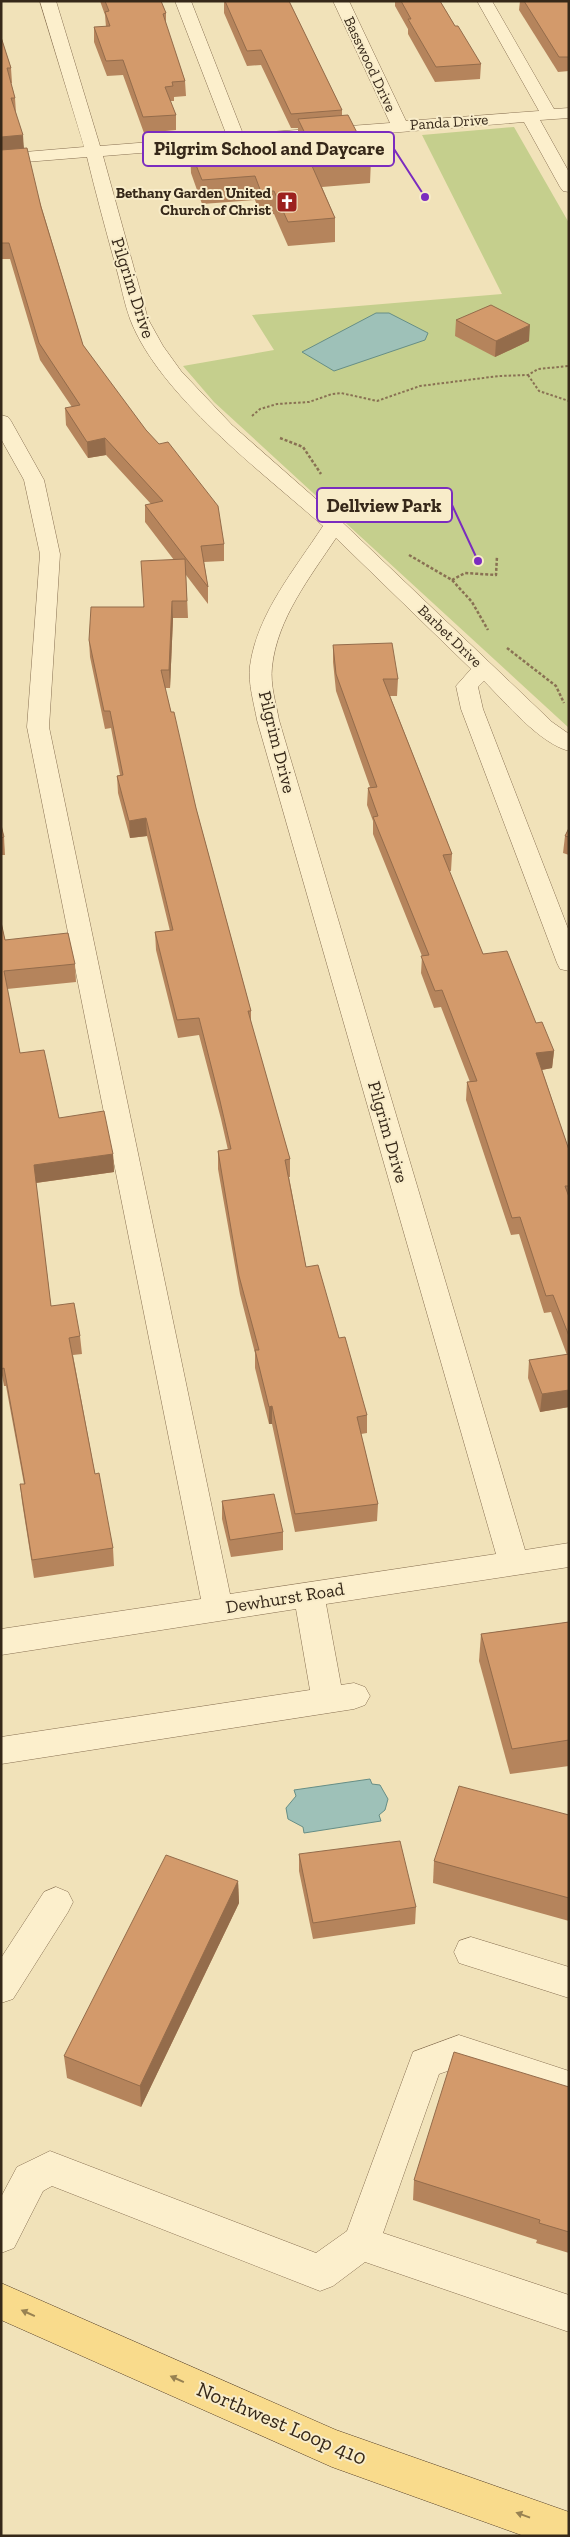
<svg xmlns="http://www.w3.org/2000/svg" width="570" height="2537" font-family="'Zilla Slab',serif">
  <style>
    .green { fill: #c5cf8d }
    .water { fill: #9ec1b8; stroke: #668e86 }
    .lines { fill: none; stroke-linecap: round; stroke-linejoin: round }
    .minor-casing { stroke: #897153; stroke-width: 1 }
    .major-casing { stroke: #553f28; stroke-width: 1 }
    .path-far1 { stroke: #897153; stroke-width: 2; stroke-dasharray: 2.5 2; stroke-linecap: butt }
    .path { stroke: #897153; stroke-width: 2.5; stroke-dasharray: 3 2; stroke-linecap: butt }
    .minor { fill: #fcefcc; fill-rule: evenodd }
    .major { fill: #f9db8c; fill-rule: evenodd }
    .wall { fill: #b5845c }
    .shaded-wall { fill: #946c4b }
    .building { fill: #d39a6b; stroke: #946c4b }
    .oneway { fill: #988252 }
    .labels { text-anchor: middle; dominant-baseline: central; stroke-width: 4; stroke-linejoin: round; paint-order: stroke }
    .far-street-label { font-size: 15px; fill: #362819; stroke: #f8ecc9 }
    .far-poi-label { font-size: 15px; font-weight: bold; fill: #362819; stroke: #f8ecc9; text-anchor: end }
    .street-label { font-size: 18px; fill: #362819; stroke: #f8ecc9 }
    .near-street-label { font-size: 21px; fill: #362819; stroke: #f8ecc9 }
    .leader { fill: none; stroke: #7b2cbf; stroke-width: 2 }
    .callout-dot { fill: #7b2cbf; stroke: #f8ecc9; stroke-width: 2 }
    .callout { fill: #f8ecc9; stroke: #7b2cbf; stroke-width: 2 }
    .callout-label { font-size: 19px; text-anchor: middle; font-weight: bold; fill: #362819 }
  </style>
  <rect width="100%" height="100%" fill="#f1e2b9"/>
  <path class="green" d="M514 127 569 223V728L214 402 183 366 274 350 252 315 502 294 422 135Z"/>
  <g class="water">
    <path d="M376 313H389L428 333 425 340 334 371 302 352Z"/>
    <path d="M370 1779 372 1784 380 1785 388 1799 385 1810 379 1815 381 1821 304 1833 303 1827 288 1819 286 1808 296 1796 294 1790Z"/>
  </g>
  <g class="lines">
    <g class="minor-casing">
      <g id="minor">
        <path d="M40 1H56L100 146 227 136 175 1H191L243 134 390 123 333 1H349L406 121 539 111 477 1H492L554 109 569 108V118L540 120 569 172V192L563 191 560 187 524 122 103 156 148 319 163 346 181 371 232 425 341 521 552 722 569 734V751C539 743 506 703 484 681L478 687 483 709 569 931V971L560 969 557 963 461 709 456 686 471 669 336 538C310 577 277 619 272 667 270 685 276 703 279 720L525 1550 569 1543V1567L326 1604 341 1685 354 1683 365 1687 370 1696 365 1705 354 1709 1 1764V1737L310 1690 296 1609 1 1655V1629L201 1599 27 727 40 554 24 480 1 439V415L8 417 11 421 44 480 60 554 49 727 230 1594 496 1554 257 720C254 703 248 684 250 666 257 614 295 569 323 526 262 472 159 395 130 319 124 303 121 284 116 267 106 231 96 194 87 157L1 164V154L84 147Z"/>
        <path d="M56 1887 68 1892 73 1902 68 1912 13 1999 1 2003V1958L44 1892Z"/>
        <path d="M471 1937 569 1967V1998L459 1963 454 1952 459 1941Z"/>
        <path d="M459 2035 569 2071V2103L459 2067 439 2074 383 2233 569 2295V2332L365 2262 333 2286 320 2291 52 2186 43 2191 14 2248 1 2253V2197L17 2167 50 2151 316 2253 347 2231 413 2052Z"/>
      </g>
    </g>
    <g class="major-casing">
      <path id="major" d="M1 2283 336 2430 569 2512V2536H524L332 2467 1 2320Z"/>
    </g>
    <g class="path-far1">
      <path d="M528 375 539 391 569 401"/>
      <path d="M252 416 260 409 277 404 309 402 332 394 341 393 377 401 420 386 499 376 528 375 538 369 569 366"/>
    </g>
    <g class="path">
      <path d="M280 438 303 447 321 474"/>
      <path d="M350 499 369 512 372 520"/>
      <path d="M369 512 398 507 419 509"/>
      <path d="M409 555 452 580 472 602 488 630"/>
      <path d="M452 580 465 573 496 575 497 556"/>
      <path d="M507 648 556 686 564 703"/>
    </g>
    <use href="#minor" class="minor"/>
    <use href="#major" class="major"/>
  </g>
  <g class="wall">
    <path d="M100 1H161L166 13V25L185 81 186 96 174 97V101H170L176 115V130L144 133 123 75 107 76 94 42V27H106L105 15Z"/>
    <path d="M224 1H289L342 110V115L371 160 370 183 322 187 335 218V242L288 246 274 214 261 216 255 200 202 204 191 173 190 150 298 141V128H291L261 65 247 66 224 13Z"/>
    <path d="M395 1H440L455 26 481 64 480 79 435 82 408 34V29L395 6Z"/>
    <path d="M520 1H569V71L558 72 519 10Z"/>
    <path d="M1 37 11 68 12 83H11L15 98 16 113 24 149 83 345 224 544V561L204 562 208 587V604L186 575 188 618H173L170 688H165L196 808 251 1011V1023L290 1159V1177H289L306 1267 339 1338 367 1415V1433L361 1434 378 1504 377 1521 295 1532 272 1424H269L255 1368V1353L240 1294 218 1169V1151L228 1150 221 1119 199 1035 178 1038 156 950 155 932 170 931 147 836 130 838 118 793 117 776 120 775 111 728 105 729 90 657 89 640 143 607 174 560 145 522V505L151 504 106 455 88 458 66 425 65 408 72 407 40 360 10 259H1Z"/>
    <path d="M456 320 529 341 495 357 455 336Z"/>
    <path d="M333 645 398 679 397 696H390L452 854 451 871H449L483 954 536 1023 554 1051 552 1068 542 1070 569 1150V1407L540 1412 528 1378 529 1360 567 1355 551 1312 544 1313 519 1234 511 1235 466 1100 467 1082H470L441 1007 434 1008 421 973 422 956 373 834V821L367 805 368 788 370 787 336 691 333 662Z"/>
    <path d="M1 825 4 837 5 855H1Z"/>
    <path d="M569 828V855L563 853 565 836Z"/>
    <path d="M1 922 5 940 75 964 76 982 7 989 20 1053 59 1118 113 1154 114 1172 36 1183 51 1306 80 1336 82 1354 73 1355 95 1474 113 1548 114 1566 34 1578 22 1502 20 1484H24L6 1386H4L1 1370Z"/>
    <path d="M222 1501 283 1532V1550L231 1557 222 1519Z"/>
    <path d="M569 1622V1766L510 1774 479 1661 481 1634Z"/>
    <path d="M569 1815V1921L433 1883 434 1861Z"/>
    <path d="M299 1854 416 1907 415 1924 313 1939 299 1871Z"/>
    <path d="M238 1881 239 1903 141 2107 67 2078 64 2056Z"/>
    <path d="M569 2087V2253L536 2243 537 2240 413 2200 414 2180Z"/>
  </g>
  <g class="shaded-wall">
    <path d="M23 135 24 150 1 153V137Z"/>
    <path d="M530 325 529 341 495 357 496 341Z"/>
    <path d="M105 438 106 455 88 458 87 442Z"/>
    <path d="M172 601 173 618 170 688 169 670Z"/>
    <path d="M146 818 147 836 130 838 129 821Z"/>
    <path d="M554 1051 552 1068 535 1071 536 1053Z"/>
    <path d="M113 1154 114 1172 35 1183 34 1165Z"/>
    <path d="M569 1390V1407L540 1412 542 1394Z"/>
    <path d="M272 1406V1424H269V1407Z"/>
    <path d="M238 1881 239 1903 141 2107 140 2086Z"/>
  </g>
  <g class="building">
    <path d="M105 1H161L166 13 163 14 185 81 172 82 173 86 165 87 176 115 143 117 123 60 106 61 94 27 110 26 105 12 109 11Z"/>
    <path d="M225 1H289L342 110 291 114 261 50 247 51Z"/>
    <path d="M401 1H440L455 26H458L481 64 436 67 408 19H411Z"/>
    <path d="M524 1H569V57H559Z"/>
    <path d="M1 37 11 68H7L15 98H11L23 135 1 137Z"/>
    <path d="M348 115 371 160 320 164 298 119Z"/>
    <path d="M301 141 335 218 288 222 274 191 261 192 255 176 202 180 190 150Z"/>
    <path d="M27 148 41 207 83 345 146 430 159 444 168 442 218 506 224 544 201 546 208 587 145 505 163 501 105 438 87 442 65 408 80 405 39 343 9 243H1V150Z"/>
    <path d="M491 305 530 325 496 341 456 320Z"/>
    <path d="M185 559 187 601H172L169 670H161L171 712H174L196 808 251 1011H248L290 1159 285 1160 306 1267 318 1265 339 1338 345 1337 367 1415 357 1417 378 1504 295 1514 272 1406 269 1407 255 1350H259L239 1276 218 1151 231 1149 220 1101 199 1018 177 1020 155 932 173 930 146 818 129 821 117 776 123 775 110 711H104L89 640 91 607H144L141 561Z"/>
    <path d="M392 643 398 679H383L452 854 443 855 483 954 507 951 536 1023 542 1022 554 1051 536 1053 569 1150V1186H565L569 1197V1336L553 1295 546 1296 520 1217 512 1218 467 1082 477 1081 442 990 435 991 421 956 429 955 373 817 378 816 368 788 377 787 336 674 333 645Z"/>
    <path d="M1 825 4 837 1 838Z"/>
    <path d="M569 828V837L565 836Z"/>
    <path d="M1 922 5 940 68 933 75 964 4 971 20 1053 44 1050 59 1118 104 1111 113 1154 34 1165 51 1306 74 1303 80 1336 69 1338 95 1474 99 1473 113 1548 32 1560 20 1484H25L4 1368 2 1369 1 1365Z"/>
    <path d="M569 1354V1390L542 1394 529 1360Z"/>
    <path d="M274 1494 283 1532 230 1540 222 1501Z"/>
    <path d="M569 1622V1740L512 1749 481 1634Z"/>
    <path d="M459 1786 569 1815V1898L434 1861Z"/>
    <path d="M400 1841 416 1907 313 1923 299 1854Z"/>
    <path d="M166 1855 238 1881 140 2086 64 2056Z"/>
    <path d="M454 2052 569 2087V2232L539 2223 540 2220 414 2180Z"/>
  </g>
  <defs><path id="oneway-solid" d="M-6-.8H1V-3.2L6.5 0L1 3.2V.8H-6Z" transform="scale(1.25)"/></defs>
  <g class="oneway">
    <use href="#oneway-solid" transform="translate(28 2313) rotate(-156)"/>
    <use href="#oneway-solid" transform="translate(177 2379) rotate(-156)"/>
    <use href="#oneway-solid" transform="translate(523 2515) rotate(-160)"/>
  </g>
  <defs>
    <g id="church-square" transform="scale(1.125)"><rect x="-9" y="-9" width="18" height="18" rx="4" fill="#9c211e" stroke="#f8ecc9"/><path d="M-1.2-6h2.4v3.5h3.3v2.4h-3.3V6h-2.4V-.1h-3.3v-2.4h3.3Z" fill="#fff"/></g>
  </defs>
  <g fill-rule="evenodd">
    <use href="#church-square" x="287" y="202"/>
  </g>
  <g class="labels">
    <g class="far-street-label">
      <text transform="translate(370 64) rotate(65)">Basswood Drive</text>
      <text transform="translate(449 122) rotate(-4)">Panda Drive</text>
      <text transform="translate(450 636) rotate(44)">Barbet Drive</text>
    </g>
    <g class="far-poi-label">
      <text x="271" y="193">Bethany Garden United<tspan x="271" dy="17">Church of Christ</tspan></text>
    </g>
    <g class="street-label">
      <text transform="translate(133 288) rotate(72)">Pilgrim Drive</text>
      <text transform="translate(277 742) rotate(76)">Pilgrim Drive</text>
      <text transform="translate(388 1132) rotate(74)">Pilgrim Drive</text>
      <text transform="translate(285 1598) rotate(-9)">Dewhurst Road</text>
    </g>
    <g class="near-street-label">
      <text transform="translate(282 2423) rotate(23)">Northwest Loop 410</text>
    </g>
  </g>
  <path class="leader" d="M425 197L394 149M478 561L452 505"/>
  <g class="callout-dot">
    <circle cx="425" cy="197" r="5"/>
    <circle cx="478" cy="561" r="5"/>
  </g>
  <g class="callout">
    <rect x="143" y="132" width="251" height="34" rx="5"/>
    <rect x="317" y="488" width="135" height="34" rx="5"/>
  </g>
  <g class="callout-label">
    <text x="269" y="155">Pilgrim School and Daycare</text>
    <text x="384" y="512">Dellview Park</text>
  </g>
  <rect width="570" height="2537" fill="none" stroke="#362819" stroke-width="5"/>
</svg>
